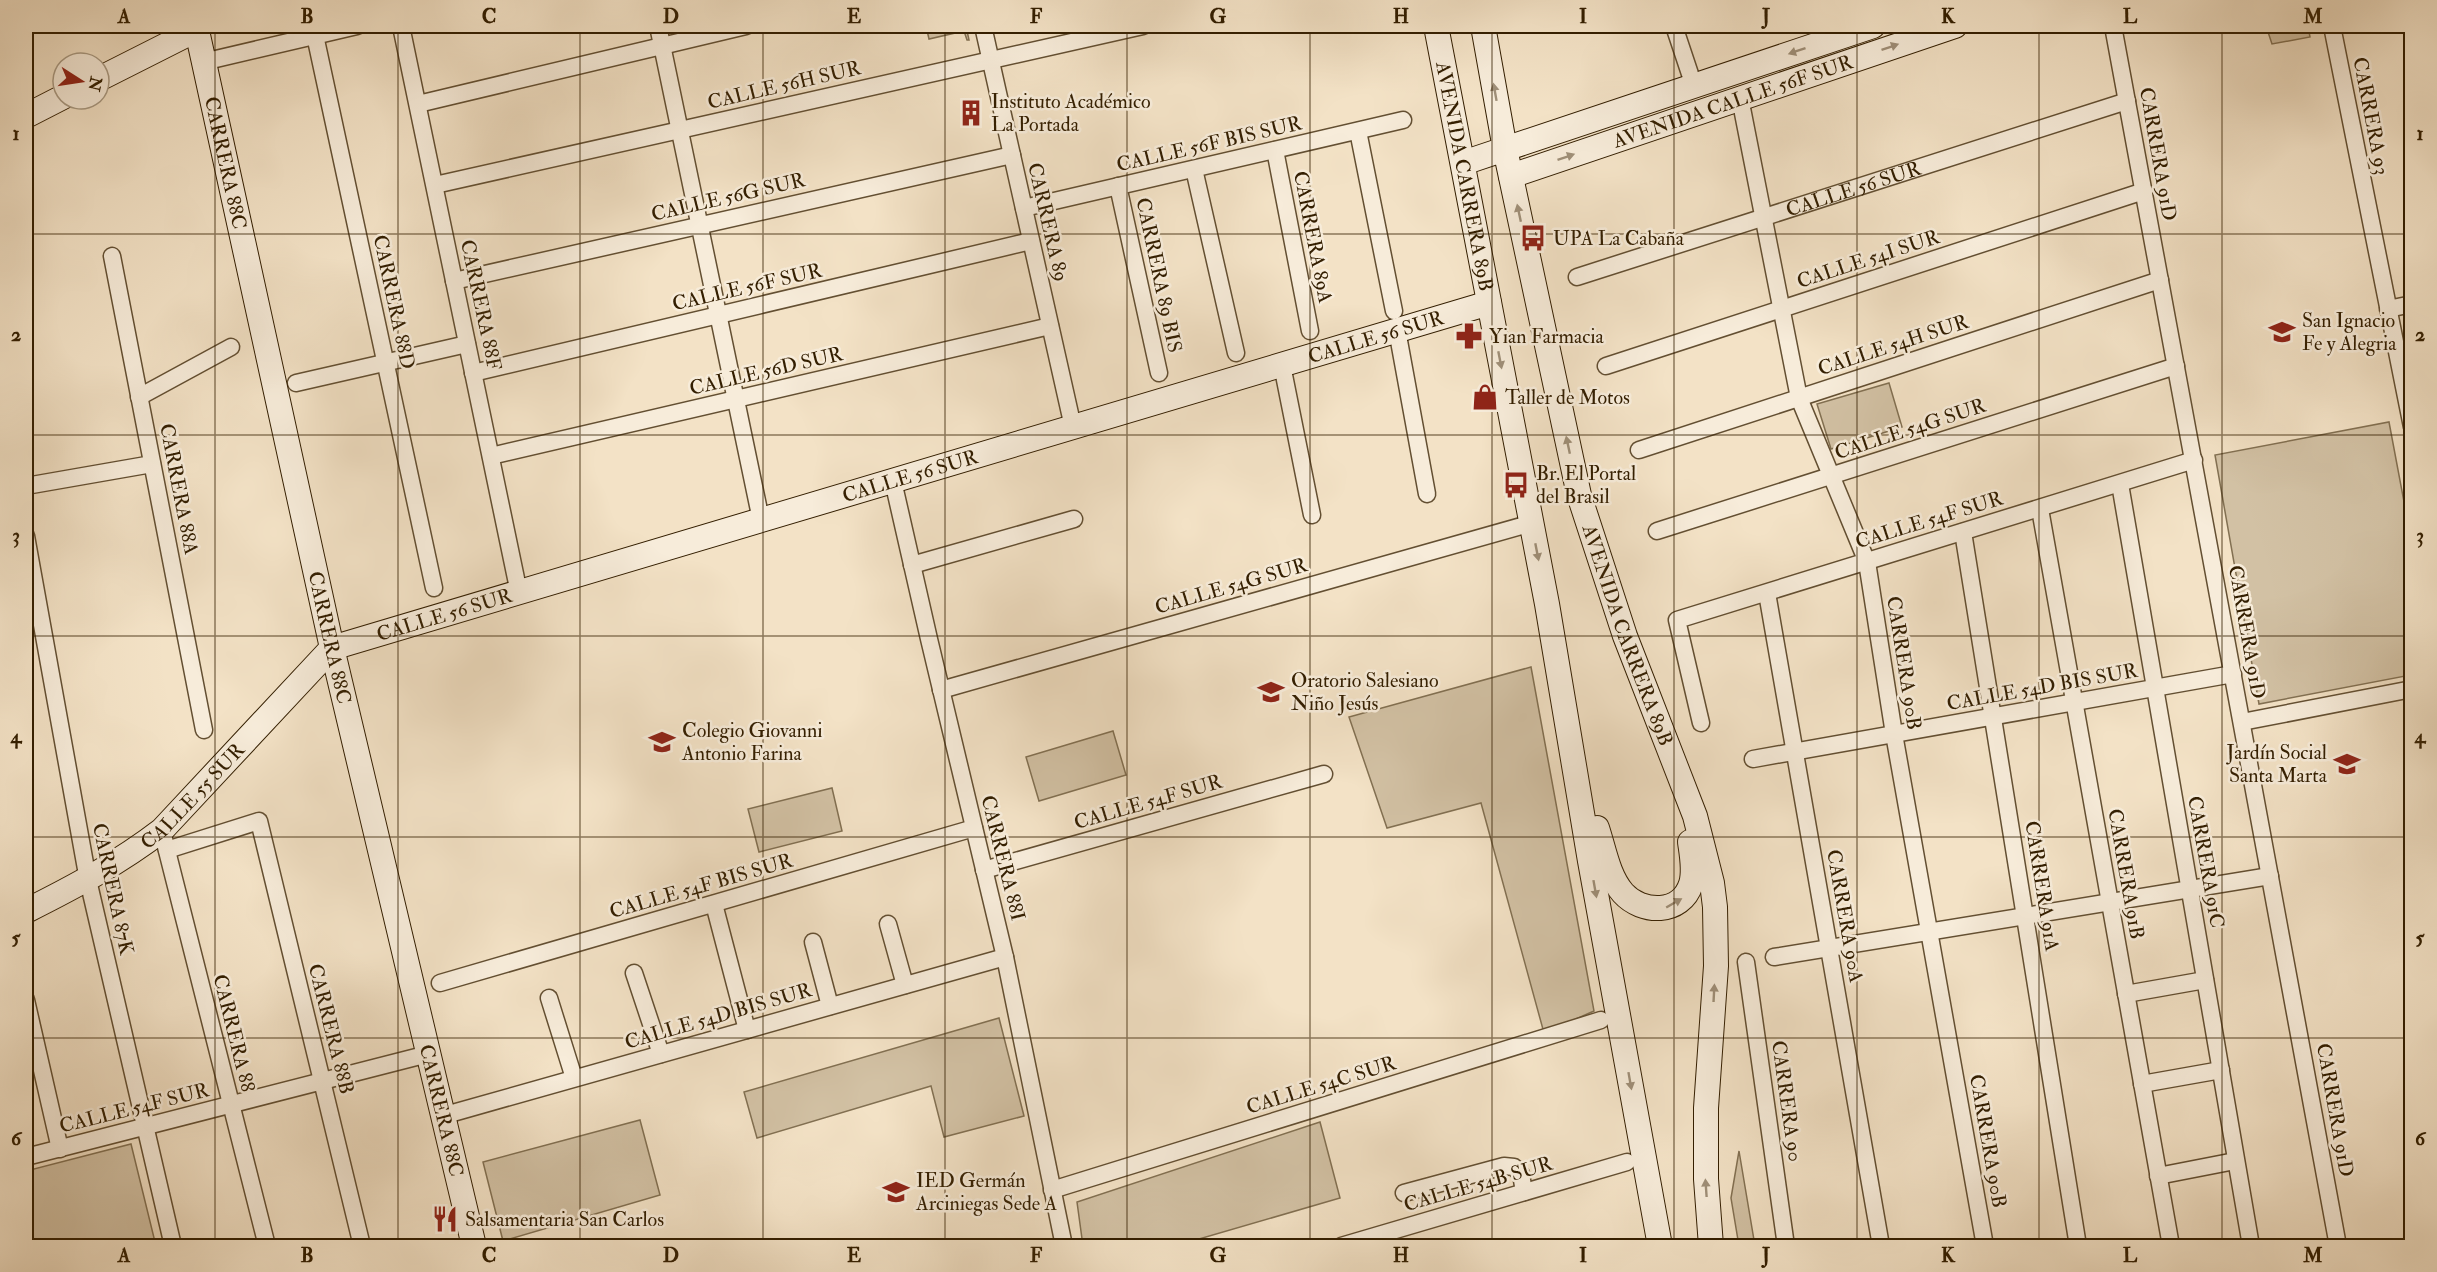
<svg xmlns="http://www.w3.org/2000/svg" width="2437" height="1272" font-family="'IM FELL Double Pica',serif">
  <style>
    .green { fill: #d2c1a4; stroke: #827052; stroke-width: 1.5 }
    .lines { fill: none; stroke-linecap: round; stroke-linejoin: round }
    .street-casing { stroke: #634f32; stroke-width: 19 }
    .secondary-casing { stroke: #331e00; stroke-width: 26 }
    .street { stroke: #f7ecda; stroke-width: 16 }
    .secondary { stroke: #f7ecda; stroke-width: 24 }
    .oneway { fill: #9f8f78 }
    .grid { fill: none; stroke: #331e00; stroke-width: 1.5; stroke-opacity: 0.55 }
    .labels { text-anchor: middle; dominant-baseline: central; stroke-width: 5; stroke-linejoin: round; paint-order: stroke }
    .street-label { font-size: 20px; fill: #331e00; stroke: #f7ecda }
    .poi-label { font-size: 20px; fill: #331e00; stroke: #f7ecda; text-anchor: start }
    .neatline { fill: none; stroke: #331e00; stroke-width: 2 }
    .grid-label { font-size: 20px; text-anchor: middle; font-weight: bold; fill: #331e00 }
  </style>
  <rect width="100%" height="100%" fill="#f3e2c6"/>
  <filter id="stains"><feTurbulence type="fractalNoise" baseFrequency=".00333" numOctaves="4"/><feColorMatrix values="0 0 0 0 .2 0 0 0 0 .09 0 0 0 0 .02 0 0 0 .5 -.17"/></filter>
  <radialGradient id="worn" r=".72"><stop offset=".6" stop-color="#630" stop-opacity="0"/><stop offset="1" stop-color="#630" stop-opacity=".3"/></radialGradient>
  <g class="green">
    <path d="M926 26H966L969 40H967L964 31 929 39Z"/>
    <path d="M2266 26H2308L2310 37 2272 44Z"/>
    <path d="M1889 383 1902 427 1831 449 1817 404Z"/>
    <path d="M2389 422 2411 539V675L2259 704 2215 455Z"/>
    <path d="M1531 667 1594 1011 1544 1033 1481 803 1387 828 1349 717Z"/>
    <path d="M1113 731 1126 775 1039 801 1026 757Z"/>
    <path d="M832 788 842 831 759 852 748 809Z"/>
    <path d="M999 1018 1024 1116 944 1137 931 1086 757 1138 744 1092Z"/>
    <path d="M640 1120 660 1195 503 1241 483 1162Z"/>
    <path d="M1320 1122 1340 1198 1175 1246H1083L1077 1202Z"/>
    <path d="M131 1144 156 1246H26V1171Z"/>
    <path d="M1739 1151 1755 1246H1739L1731 1198Z"/>
  </g>
  <g class="lines">
    <g class="street-casing">
      <g id="street">
        <path d="M313 26 434 588"/>
        <path d="M401 26 519 593"/>
        <path d="M658 26 761 520"/>
        <path d="M983 26 1073 427"/>
        <path d="M1674 26 1694 86"/>
        <path d="M2113 26 2338 1246"/>
        <path d="M2332 26 2412 427"/>
        <path d="M203 62 357 26"/>
        <path d="M1740 98 1799 398 1867 562 1894 734 1985 1246"/>
        <path d="M418 104 746 26"/>
        <path d="M1358 131 1394 311"/>
        <path d="M1275 150 1310 331"/>
        <path d="M1194 169 1236 353"/>
        <path d="M435 185 1143 26"/>
        <path d="M1118 186 1159 373"/>
        <path d="M1024 208 1403 120"/>
        <path d="M112 256 204 730"/>
        <path id="s1" d="M1577 277 2127 101"/>
        <path d="M454 281 1012 155"/>
        <path d="M2388 309 2412 304"/>
        <path d="M1397 330 1427 494"/>
        <path d="M1282 365 1312 515"/>
        <path d="M1606 366 2144 191"/>
        <path d="M473 373 1031 241"/>
        <path d="M296 383 467 344"/>
        <path d="M139 397 231 347"/>
        <path d="M1639 450 2160 280"/>
        <path d="M491 456 1050 326"/>
        <path d="M893 481 929 639 1005 957 1064 1246"/>
        <path d="M2120 484 2251 1246"/>
        <path d="M26 486 152 464"/>
        <path d="M2040 509 2171 1246"/>
        <path d="M1657 531 2176 366"/>
        <path d="M1963 532 2078 1246"/>
        <path d="M26 536 88 880 173 1246"/>
        <path d="M912 565 1074 519"/>
        <path d="M1767 593 1881 1246"/>
        <path d="M941 690 1532 523"/>
        <path d="M2242 722 2412 689"/>
        <path d="M1701 723 1677 620 2194 460"/>
        <path d="M1753 759 2233 674"/>
        <path d="M164 839 267 1246"/>
        <path d="M167 850 259 821 362 1246"/>
        <path d="M984 870 1324 774"/>
        <path d="M714 904 747 1030"/>
        <path d="M888 924 905 985"/>
        <path d="M813 942 830 1006"/>
        <path d="M1774 957 2270 876"/>
        <path d="M1746 962 1786 1246"/>
        <path d="M634 973 661 1054"/>
        <path d="M440 983 974 828"/>
        <path d="M2126 994 2205 980"/>
        <path d="M549 998 574 1078"/>
        <path d="M26 1000 60 1149"/>
        <path d="M2142 1084 2221 1070"/>
        <path d="M442 1116 1005 957"/>
        <path d="M26 1157 428 1054"/>
        <path d="M2158 1176 2235 1161"/>
        <path d="M1052 1190 1601 1020"/>
        <path d="M1404 1193 1504 1166 1514 1167 1521 1174 1524 1192"/>
        <path d="M1341 1246 1627 1162"/>
      </g>
    </g>
    <g class="secondary-casing">
      <g id="secondary">
        <path id="s2" d="M196 26 332 648 474 1246"/>
        <path id="s3" d="M1436 26 1547 604 1590 861 1660 1246"/>
        <path id="s4" d="M1483 26 1505 149 1579 495 1625 636 1695 816 1712 883 1715 907 1716 966 1706 1108V1179L1711 1246"/>
        <path d="M99 79 196 30"/>
        <path d="M26 116 63 97"/>
        <path d="M1463 163 1873 26"/>
        <path id="s5" d="M1511 176 1955 26"/>
        <path id="s6" d="M332 648 1489 303"/>
        <path d="M1597 828C1604 849 1608 876 1623 893 1642 914 1681 915 1691 884 1695 871 1692 856 1690 842"/>
        <path id="s7" d="M26 911C74 887 119 863 162 830L332 648"/>
      </g>
    </g>
    <use href="#street" class="street"/>
    <use href="#secondary" class="secondary"/>
  </g>
  <defs><path id="oneway-solid" d="M-6-.8H1V-3.2L6.5 0L1 3.2V.8H-6Z" transform="scale(1.5)"/></defs>
  <g class="oneway">
    <use href="#oneway-solid" transform="translate(1890 47) rotate(-19)"/>
    <use href="#oneway-solid" transform="translate(1797 51) rotate(161)"/>
    <use href="#oneway-solid" transform="translate(1495 92) rotate(-100)"/>
    <use href="#oneway-solid" transform="translate(1566 157) rotate(-19)"/>
    <use href="#oneway-solid" transform="translate(1519 213) rotate(-102)"/>
    <use href="#oneway-solid" transform="translate(1500 360) rotate(79)"/>
    <use href="#oneway-solid" transform="translate(1568 445) rotate(-102)"/>
    <use href="#oneway-solid" transform="translate(1537 552) rotate(79)"/>
    <use href="#oneway-solid" transform="translate(1595 889) rotate(80)"/>
    <use href="#oneway-solid" transform="translate(1674 903) rotate(-30)"/>
    <use href="#oneway-solid" transform="translate(1714 993) rotate(-87)"/>
    <use href="#oneway-solid" transform="translate(1630 1081) rotate(80)"/>
    <use href="#oneway-solid" transform="translate(1706 1188) rotate(-94)"/>
  </g>
  <path class="grid" d="M215 26V1246M398 26V1246M580 26V1246M763 26V1246M945 26V1246M1127 26V1246M1310 26V1246M1492 26V1246M1674 26V1246M1857 26V1246M2039 26V1246M2222 26V1246M26 234H2412M26 435H2412M26 636H2412M26 837H2412M26 1038H2412"/>
  <defs>
    <g id="building-bare" transform="scale(2.07)"><path d="M-4-6H4V6H1V3H-1V6H-4ZM-2.5-4.3h1.7v1.8h-1.7ZM.8-4.3h1.7v1.8H.8ZM-2.5-1h1.7V.8h-1.7ZM.8-1h1.7V.8H.8Z" fill="#8f2418" stroke="#f7ecda" stroke-width="2.5" paint-order="stroke"/></g>
    <g id="bus-bare" transform="scale(2.07)"><path d="M-5-6H5V4H4V6H2V4H-2V6H-4V4H-5ZM-3.5-4V0h7V-4ZM-3.5 1.2v1.5H-2V1.2ZM2 1.2v1.5H3.5V1.2Z" fill="#8f2418" stroke="#f7ecda" stroke-width="2.5" paint-order="stroke"/></g>
    <g id="school-bare" transform="scale(2.07)"><path d="M0-5L7-2L0 1L-7-2ZM-4 1L0 2.5L4 1V4Q0 6-4 4Z" fill="#8f2418" stroke="#f7ecda" stroke-width="2.5" paint-order="stroke"/></g>
    <g id="pharmacy-bare" transform="scale(2.07)"><path d="M-2-6h4v4h4v4h-4v4h-4v-4h-4v-4h4Z" fill="#8f2418" stroke="#f7ecda" stroke-width="2.5" paint-order="stroke"/></g>
    <g id="shop-bare" transform="scale(2.07)"><path d="M-5-2.5h2.3a2.7 3.5 0 0 1 5.4 0H5L5.5 6h-11ZM-1.5-2.5h3a1.5 2.3 0 0 0-3 0Z" fill="#8f2418" stroke="#f7ecda" stroke-width="2.5" paint-order="stroke"/></g>
    <g id="restaurant-bare" transform="scale(2.07)"><path d="M-5-6h1v4h1v-4h1v4h1v-4h1v5L-1.5 .5V6h-2V.5L-5-1ZM5-6V6H3V1.5H1.5Q1.5-4 5-6Z" fill="#8f2418" stroke="#f7ecda" stroke-width="2.5" paint-order="stroke"/></g>
  </defs>
  <g fill-rule="evenodd">
    <use href="#building-bare" x="971" y="113"/>
    <use href="#bus-bare" x="1533" y="238"/>
    <use href="#school-bare" x="2282" y="332"/>
    <use href="#pharmacy-bare" x="1469" y="336"/>
    <use href="#shop-bare" x="1485" y="397"/>
    <use href="#bus-bare" x="1516" y="485"/>
    <use href="#school-bare" x="1271" y="692"/>
    <use href="#school-bare" x="662" y="742"/>
    <use href="#school-bare" x="2347" y="764"/>
    <use href="#school-bare" x="896" y="1192"/>
    <use href="#restaurant-bare" x="445" y="1219"/>
  </g>
  <g class="labels">
    <g class="street-label">
      <text transform="translate(784 85) rotate(-13)">CALLE 56H SUR</text>
      <text stroke="none"><textPath href="#s5" startOffset="234">AVENIDA CALLE 56F SUR</textPath></text>
      <text transform="translate(2371 116) rotate(79)">CARRERA 93</text>
      <text transform="translate(1209 144) rotate(-13)">CALLE 56F BIS SUR</text>
      <text transform="translate(2158 154) rotate(80)">CARRERA 91D</text>
      <text stroke="none"><textPath href="#s2" startOffset="140">CARRERA 88C</textPath></text>
      <text stroke="none"><textPath href="#s3" startOffset="153">AVENIDA CARRERA 89B</textPath></text>
      <text stroke="none"><textPath href="#s1" startOffset="290">CALLE 56 SUR</textPath></text>
      <text transform="translate(728 197) rotate(-13)">CALLE 56G SUR</text>
      <text transform="translate(1048 222) rotate(77)">CARRERA 89</text>
      <text transform="translate(1313 237) rotate(79)">CARRERA 89A</text>
      <text transform="translate(1868 259) rotate(-18)">CALLE 54I SUR</text>
      <text transform="translate(1159 275) rotate(78)">CARRERA 89 BIS</text>
      <text transform="translate(747 287) rotate(-13)">CALLE 56F SUR</text>
      <text transform="translate(394 302) rotate(78)">CARRERA 88D</text>
      <text transform="translate(481 305) rotate(78)">CARRERA 88F</text>
      <text stroke="none"><textPath href="#s6" startOffset="1089">CALLE 56 SUR</textPath></text>
      <text transform="translate(1893 345) rotate(-18)">CALLE 54H SUR</text>
      <text transform="translate(766 371) rotate(-13)">CALLE 56D SUR</text>
      <text transform="translate(1910 429) rotate(-18)">CALLE 54G SUR</text>
      <text stroke="none"><textPath href="#s6" startOffset="603">CALLE 56 SUR</textPath></text>
      <text transform="translate(179 489) rotate(79)">CARRERA 88A</text>
      <text transform="translate(1929 520) rotate(-17)">CALLE 54F SUR</text>
      <text transform="translate(1231 586) rotate(-16)">CALLE 54G SUR</text>
      <text stroke="none"><textPath href="#s6" startOffset="117">CALLE 56 SUR</textPath></text>
      <text transform="translate(2247 632) rotate(80)">CARRERA 91D</text>
      <text stroke="none"><textPath href="#s4" startOffset="627">AVENIDA CARRERA 89B</textPath></text>
      <text stroke="none"><textPath href="#s2" startOffset="626">CARRERA 88C</textPath></text>
      <text transform="translate(1904 663) rotate(81)">CARRERA 90B</text>
      <text transform="translate(2042 687) rotate(-10)">CALLE 54D BIS SUR</text>
      <text stroke="none"><textPath href="#s7" startOffset="204">CALLE 55 SUR</textPath></text>
      <text transform="translate(1148 802) rotate(-16)">CALLE 54F SUR</text>
      <text transform="translate(1003 858) rotate(76)">CARRERA 88I</text>
      <text transform="translate(2206 862) rotate(80)">CARRERA 91C</text>
      <text transform="translate(2126 874) rotate(80)">CARRERA 91B</text>
      <text transform="translate(701 886) rotate(-16)">CALLE 54F BIS SUR</text>
      <text transform="translate(2042 886) rotate(81)">CARRERA 91A</text>
      <text transform="translate(113 889) rotate(78)">CARRERA 87K</text>
      <text transform="translate(1845 916) rotate(80)">CARRERA 90A</text>
      <text transform="translate(718 1016) rotate(-16)">CALLE 54D BIS SUR</text>
      <text transform="translate(331 1029) rotate(76)">CARRERA 88B</text>
      <text transform="translate(234 1033) rotate(76)">CARRERA 88</text>
      <text transform="translate(1321 1085) rotate(-17)">CALLE 54C SUR</text>
      <text transform="translate(1787 1101) rotate(82)">CARRERA 90</text>
      <text transform="translate(134 1108) rotate(-14)">CALLE 54F SUR</text>
      <text stroke="none"><textPath href="#s2" startOffset="1112">CARRERA 88C</textPath></text>
      <text transform="translate(2335 1110) rotate(80)">CARRERA 91D</text>
      <text transform="translate(1988 1141) rotate(80)">CARRERA 90B</text>
      <text transform="translate(1478 1184) rotate(-16)">CALLE 54B SUR</text>
    </g>
    <g class="poi-label">
      <text x="991" y="101">Instituto Académico<tspan x="991" dy="23">La Portada</tspan></text>
      <text x="1553" y="238">UPA La Cabaña</text>
      <text x="2302" y="320">San Ignacio<tspan x="2302" dy="23">Fe y Alegria</tspan></text>
      <text x="1489" y="336">Yian Farmacia</text>
      <text x="1505" y="397">Taller de Motos</text>
      <text x="1536" y="473">Br. El Portal<tspan x="1536" dy="23">del Brasil</tspan></text>
      <text x="1291" y="680">Oratorio Salesiano<tspan x="1291" dy="23">Niño Jesús</tspan></text>
      <text x="682" y="730">Colegio Giovanni<tspan x="682" dy="23">Antonio Farina</tspan></text>
      <text x="2327" y="752" text-anchor="end">Jardín Social<tspan x="2327" dy="23">Santa Marta</tspan></text>
      <text x="916" y="1180">IED Germán<tspan x="916" dy="23">Arciniegas Sede A</tspan></text>
      <text x="465" y="1219">Salsamentaria San Carlos</text>
    </g>
  </g>
  <rect width="2437" height="1272" fill="none" stroke="#f3e2c6" stroke-width="66"/>
  <g transform="translate(81 81) rotate(102)"><circle r="28" fill="#f7ecda" stroke="#a99a83" stroke-width="1.5"/>
  <path d="M0-4.5L10 22L0 15L-10 22Z" fill="#8f2418"/>
  <text y="-9" font-size="16" font-weight="bold" text-anchor="middle" fill="#331e00">N</text>
  </g>
  <rect x="33" y="33" width="2371" height="1206" class="neatline"/>
  <g class="grid-label">
    <text x="124" y="23">A</text>
    <text x="307" y="23">B</text>
    <text x="489" y="23">C</text>
    <text x="671" y="23">D</text>
    <text x="854" y="23">E</text>
    <text x="1036" y="23">F</text>
    <text x="1218" y="23">G</text>
    <text x="1401" y="23">H</text>
    <text x="1583" y="23">I</text>
    <text x="1766" y="23">J</text>
    <text x="1948" y="23">K</text>
    <text x="2130" y="23">L</text>
    <text x="2313" y="23">M</text>
    <text x="16" y="140">1</text>
    <text x="2420" y="140">1</text>
    <text x="16" y="341">2</text>
    <text x="2420" y="341">2</text>
    <text x="16" y="542">3</text>
    <text x="2420" y="542">3</text>
    <text x="16" y="743">4</text>
    <text x="2420" y="743">4</text>
    <text x="16" y="944">5</text>
    <text x="2420" y="944">5</text>
    <text x="16" y="1145">6</text>
    <text x="2420" y="1145">6</text>
    <text x="124" y="1262">A</text>
    <text x="307" y="1262">B</text>
    <text x="489" y="1262">C</text>
    <text x="671" y="1262">D</text>
    <text x="854" y="1262">E</text>
    <text x="1036" y="1262">F</text>
    <text x="1218" y="1262">G</text>
    <text x="1401" y="1262">H</text>
    <text x="1583" y="1262">I</text>
    <text x="1766" y="1262">J</text>
    <text x="1948" y="1262">K</text>
    <text x="2130" y="1262">L</text>
    <text x="2313" y="1262">M</text>
  </g>
  <rect width="100%" height="100%" filter="url(#stains)"/>
  <rect width="100%" height="100%" fill="url(#worn)"/>
</svg>
